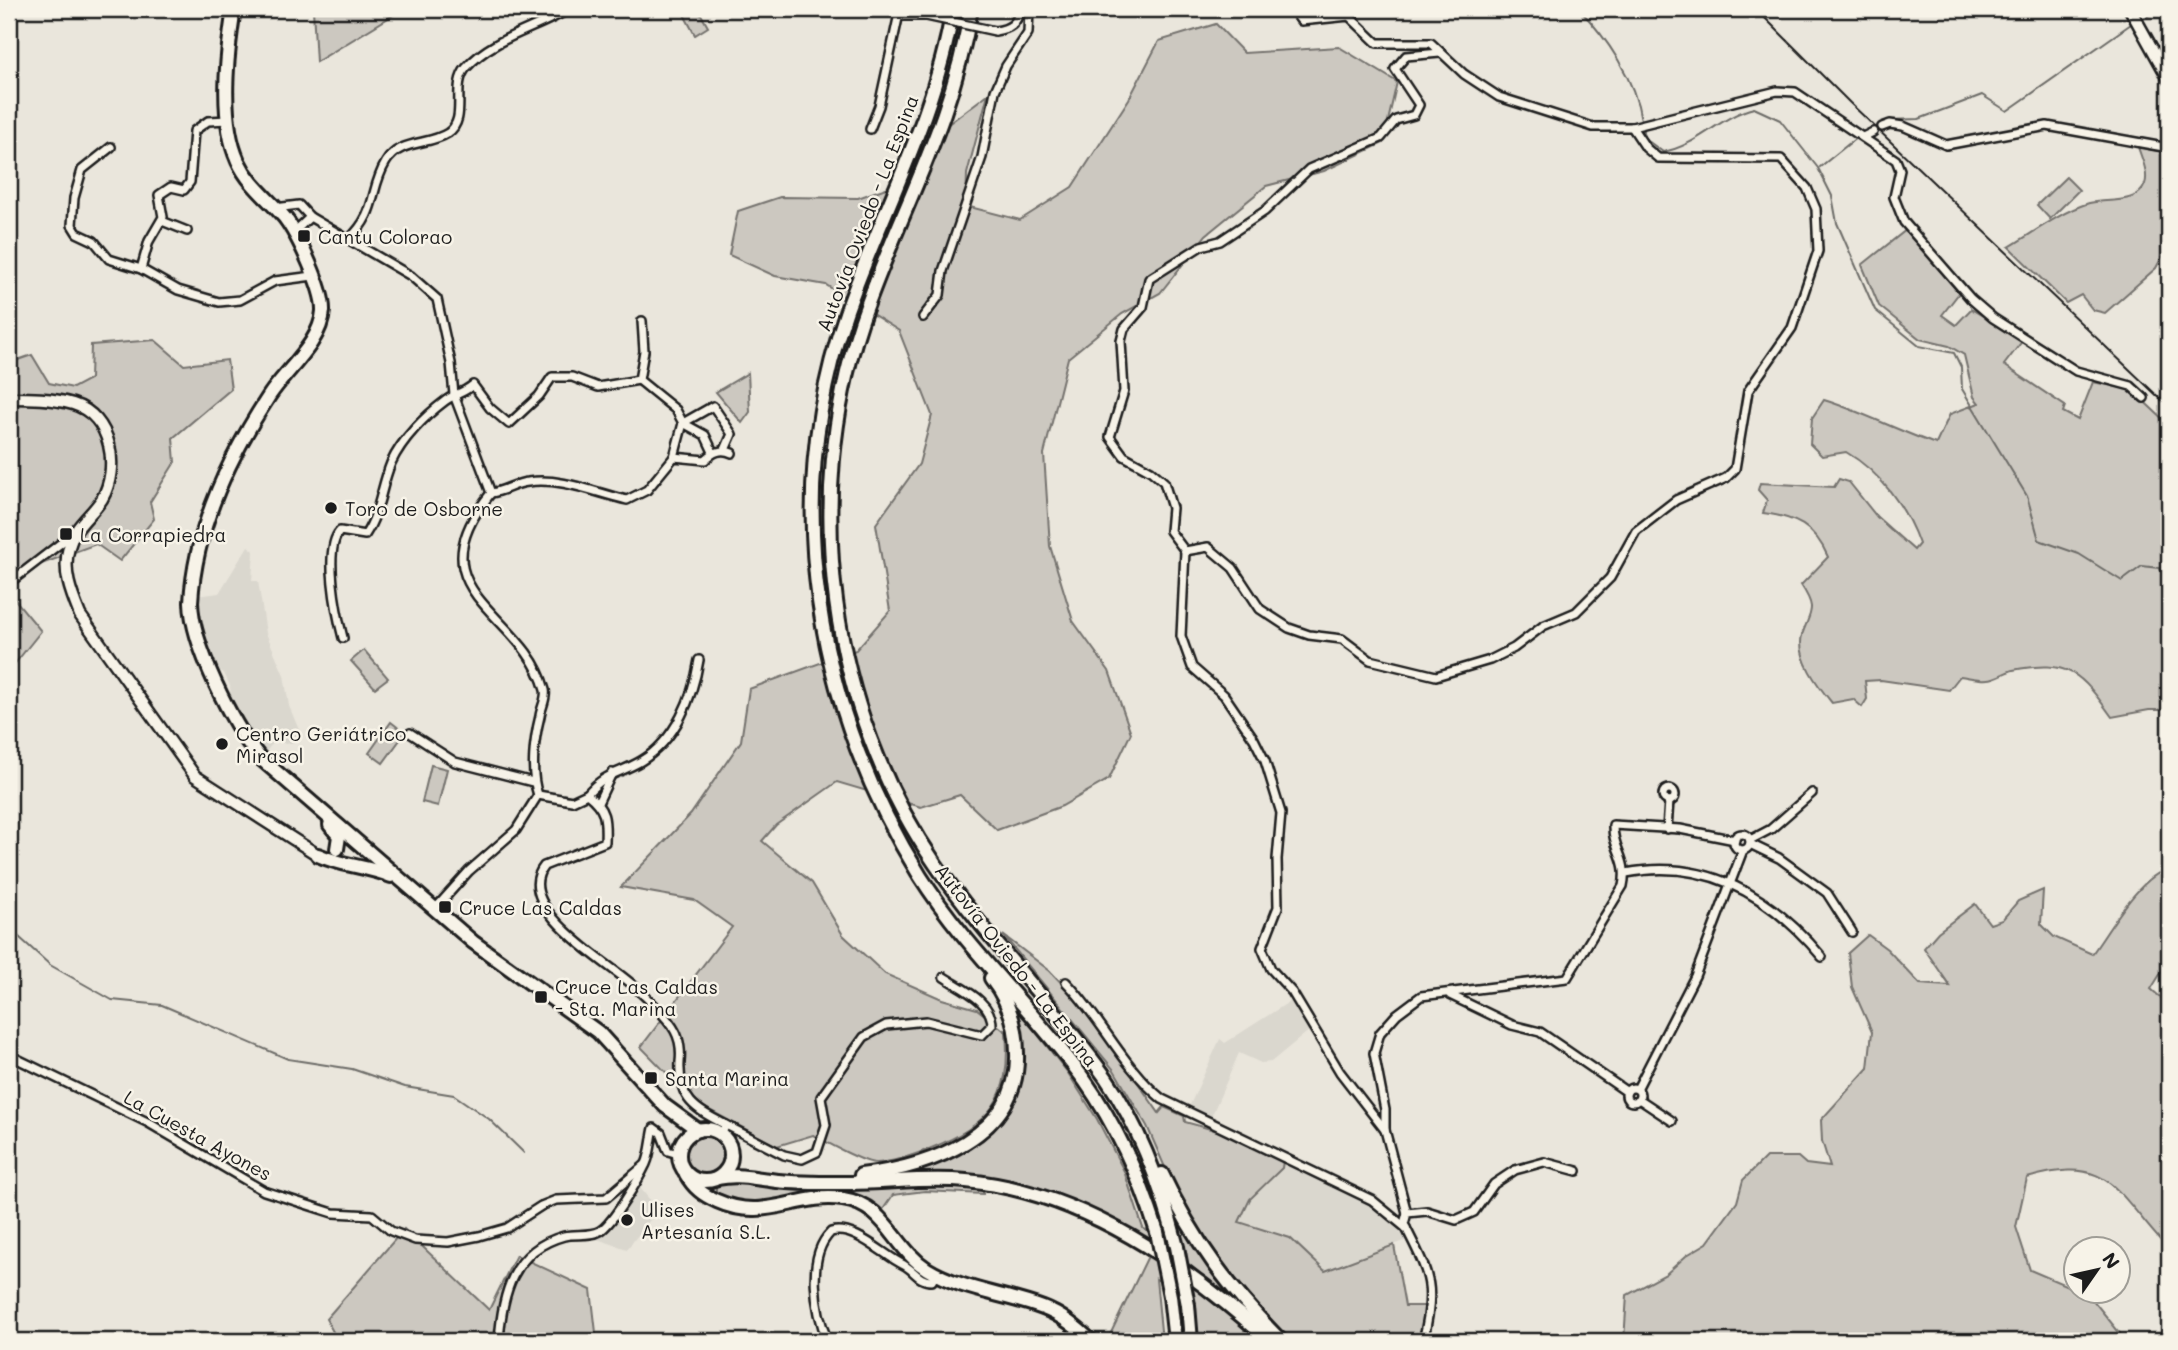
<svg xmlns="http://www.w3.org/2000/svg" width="2178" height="1350" font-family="Mali,sans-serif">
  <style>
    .built { fill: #dad7ce }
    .green { fill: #ccc8c0; stroke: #74726e; stroke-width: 2 }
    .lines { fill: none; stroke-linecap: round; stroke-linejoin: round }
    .stream { stroke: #6d6c68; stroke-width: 2 }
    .street-casing { stroke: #1c1c1c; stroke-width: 12 }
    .secondary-casing { stroke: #1c1c1c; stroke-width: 15 }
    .highway-casing { stroke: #1c1c1c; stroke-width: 18 }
    .street { stroke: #f7f3e8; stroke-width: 7 }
    .secondary { stroke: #f7f3e8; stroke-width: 10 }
    .highway { stroke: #f7f3e8; stroke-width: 12 }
    .rail { stroke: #1c1c1c; stroke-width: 2 }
    .street-bridge-casing { stroke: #1c1c1c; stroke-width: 12; stroke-linecap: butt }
    .highway-bridge-casing { stroke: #1c1c1c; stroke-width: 18; stroke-linecap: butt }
    .street-bridge { stroke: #f7f3e8; stroke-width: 7 }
    .highway-bridge { stroke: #f7f3e8; stroke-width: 12 }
    .poi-dot { fill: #1c1c1c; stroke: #f7f3e8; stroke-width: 2.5 }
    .labels { text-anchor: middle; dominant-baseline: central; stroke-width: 5; stroke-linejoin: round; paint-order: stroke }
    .street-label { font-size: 19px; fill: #1c1c1c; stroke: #f7f3e8 }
    .poi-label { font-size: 19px; fill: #1c1c1c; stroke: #f7f3e8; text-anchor: start }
  </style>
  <rect width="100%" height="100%" fill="#eae6dc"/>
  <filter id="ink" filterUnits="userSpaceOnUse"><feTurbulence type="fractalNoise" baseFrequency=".0143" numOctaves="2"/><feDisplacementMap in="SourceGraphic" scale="14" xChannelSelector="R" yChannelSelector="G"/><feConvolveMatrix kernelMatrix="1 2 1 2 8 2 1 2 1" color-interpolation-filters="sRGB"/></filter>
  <g filter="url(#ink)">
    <g class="built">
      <path d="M248 546 254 551 252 581H258L266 633 284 675 289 706 299 730 295 742 285 744 277 738 264 754 242 723 231 699 230 686 224 673 219 670 197 616V596L219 593Z"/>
      <path d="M1292 1000 1311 1029 1271 1062 1261 1063 1239 1053 1211 1117 1190 1105 1220 1039 1225 1043Z"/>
      <path d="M1283 1161 1372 1202 1392 1221 1407 1240 1325 1271 1290 1238 1238 1222 1250 1199 1282 1168Z"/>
      <path d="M637 1184 658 1210 627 1249 597 1239 595 1234 601 1232Z"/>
    </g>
    <g class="green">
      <path d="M313 9H403L316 62Z"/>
      <path d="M681 9H698L708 27 695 35Z"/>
      <path d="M1216 24 1244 53 1339 47 1397 82 1383 143 1324 171 1266 186 1206 235 1160 293 1122 314 1068 358 1044 454 1050 546 1073 621 1109 671 1131 733 1109 779 1062 806 997 830 960 795 921 807 837 782 776 825 762 841 812 883 843 935 885 974 942 999 977 1009 1006 1032C1012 1100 990 1124 929 1149 914 1155 893 1162 877 1163 864 1164 827 1142 813 1135L777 1146 696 1103 641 1047 732 927 694 900 621 887 691 814 741 741 749 689 856 650 890 611 876 524 919 464 932 415 899 331 826 285 775 276 729 255 738 211 780 197 858 198 889 187 931 137 988 94 967 174 966 206 1020 220 1072 187 1129 99 1159 41Z"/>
      <path d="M2138 147 2169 153V251L2163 255 2156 268 2105 313 2093 310 2081 295 2066 303 2009 247C2033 233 2059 213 2086 204 2102 198 2138 206 2145 184 2149 173 2141 157 2138 147Z"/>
      <path d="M2066 177 2079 190 2050 219 2037 205Z"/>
      <path d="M1906 230 1959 293 1942 315 1956 325 1971 309 2023 340 2004 365 2065 406 2063 412 2078 420 2093 382 2132 390 2169 425V710H2149L2112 717C2081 673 2069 659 2013 670 2005 672 1996 679 1988 679 1979 680 1969 677 1960 676L1949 690 1881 680 1865 681 1867 699 1862 707 1853 699 1832 703C1819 687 1796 658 1802 635 1810 611 1818 611 1801 585L1828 557C1815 526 1795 517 1763 513L1767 500 1758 490 1760 483 1834 487 1839 479 1849 482 1877 517 1914 550 1919 544C1906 507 1880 472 1846 452L1822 456 1810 444 1812 418 1824 400C1863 412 1898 431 1936 444L1950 414 1979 403 1974 397 1964 355 1949 346 1920 339 1879 306 1862 265Z"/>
      <path d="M155 340 184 365 227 360 231 389 173 438 175 462 150 502 154 519 120 561 96 544 14 574 12 596 41 631 13 666 9 661V363L32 355 49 383 73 388 90 379 91 345Z"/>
      <path d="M748 373 750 412 742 423 716 392Z"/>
      <path d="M364 650 388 678 375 688 351 661Z"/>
      <path d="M391 722 405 733 383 763 369 753Z"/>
      <path d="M431 765 447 769 438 806 422 802Z"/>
      <path d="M2169 869V960L2151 989 2169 1005V1066L2163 1094 2169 1118V1235L2162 1242C2113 1188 2109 1155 2027 1178L2016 1227 2030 1270 2089 1295 2126 1341H1624L1627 1295 1666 1274 1687 1255 1707 1243 1737 1202 1743 1180 1766 1157H1798L1806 1164 1830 1167 1822 1141 1821 1120 1868 1068 1872 1032 1852 987 1848 953 1868 935 1887 949 1920 984 1950 986 1924 948 1938 932 1975 904 1990 924 2002 920 2018 901 2043 890 2041 924 2054 937 2092 954C2109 931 2140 875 2169 869Z"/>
      <path d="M1003 935 1050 971 1088 1011 1159 1113 1164 1107 1184 1116 1185 1122 1218 1131 1283 1161 1282 1168 1250 1199 1239 1222 1290 1238 1325 1271 1394 1245 1405 1306H1426L1419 1341H1290L1207 1247 1170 1179 1147 1126 1114 1070Z"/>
      <path d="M1012 1002 1068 1073 1097 1119 1124 1171 1143 1228 1186 1258 1175 1213 1218 1279 1254 1320 1190 1265 1127 1228 1006 1181 972 1176H886L951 1154 1014 1094Z"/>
      <circle cx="705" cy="1155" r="21"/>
      <path d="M734 1179 818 1190 937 1185 983 1189V1194L925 1191 893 1195 882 1211C833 1169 767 1228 716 1194V1184Z"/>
      <path d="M404 1229 489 1310 516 1255 591 1290 597 1341H338L326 1319Z"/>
      <path d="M1149 1254 1192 1283 1246 1326 1244 1331 1256 1341H1198L1194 1303 1156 1279 1162 1341H1107Z"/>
    </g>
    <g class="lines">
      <g class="stream">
        <path d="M1579 9C1607 38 1635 79 1641 120"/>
        <path d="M2142 19 2157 11 2169 10"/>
        <path d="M1879 125 1888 120 1919 119 1982 95 2007 111 2131 24"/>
        <path d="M1642 126 1644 138 1663 152C1698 146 1720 116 1754 108L1780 120 1818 168 1832 196 1837 223 1875 310 1919 346 1954 353 1961 367 1962 389 2027 496 2039 540 2079 554 2122 581 2142 566 2160 568 2169 587"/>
        <path d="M1820 167 1856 138"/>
        <path d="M2169 593V609"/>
        <path d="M9 928 50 965 112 1000 162 1005 288 1059 352 1069 405 1087 454 1095 489 1119 524 1153"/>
      </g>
      <g class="street-casing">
        <g id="street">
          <path d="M1292 9 1301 21 1349 16 1377 43H1431L1464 74 1499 97 1593 127H1632L1777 91 1795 92 1896 160 1900 170 1894 197 1904 222 1971 299 1993 318 2076 371 2131 386 2144 398"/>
          <path d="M901 16H926"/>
          <path d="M995 31C1010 29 1017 24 1020 9"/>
          <path d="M1882 127 1890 124 1903 126 1946 145 2047 126 2169 148"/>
          <path d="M870 129 879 106 900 9"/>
          <path d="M1863 137 1873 132"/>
          <path d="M111 147 82 170 74 198 72 225 77 233 94 241 109 259 141 269 178 290 219 302 240 300 275 281 313 276"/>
          <path d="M275 208 299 205 310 217"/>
          <path d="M162 221 187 231"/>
          <path d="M293 233 310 217 411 276 437 299 451 363 454 395 491 493C409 594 524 610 545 690 547 698 541 708 540 716 534 740 530 772 538 795"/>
          <path d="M349 239C378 212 369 190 386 162 400 139 428 146 448 133 469 118 450 87 466 68 492 38 536 29 569 9"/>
          <path d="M141 269 149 241 163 217 159 195 171 187 184 190 190 182 194 131 208 121 229 120"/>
          <path d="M923 317 940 295 943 271 982 157 995 91 1006 66 1028 33 1029 9"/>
          <path d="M642 321 644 351 639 380 676 410 683 423 674 457"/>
          <path d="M713 452 705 435 683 423 713 406 732 434 725 450"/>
          <path d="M491 493C505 491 515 483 528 482 561 477 596 493 627 500L647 490 674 457 705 460C713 452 721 448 732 453"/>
          <path d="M1185 551 1208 547 1233 568 1260 609 1289 628 1309 635 1342 639 1370 660 1436 676 1490 660 1514 648 1543 626 1576 612 1610 578 1636 531 1676 500 1726 478 1735 469 1748 391 1792 328 1818 251 1816 209 1807 188 1781 159 1658 158 1646 148 1632 127"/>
          <path d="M9 583 74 533"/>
          <path d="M343 638C337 615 323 549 340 531L365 535C380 513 381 487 391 463 402 439 425 416 445 401 454 394 462 394 473 385L490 408 509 424 539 396 552 377H572L598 387 639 380"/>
          <path d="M410 733 455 762 533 782"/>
          <circle cx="1669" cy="795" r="6"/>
          <path d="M587 794C606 772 619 774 641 761 676 740 693 697 699 660"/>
          <path d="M598 803 612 773"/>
          <path d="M1667 829 1669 801"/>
          <circle cx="1742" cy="842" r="8"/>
          <path d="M1750 840 1771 829 1812 793"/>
          <path d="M1750 844 1779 858 1827 893 1852 932"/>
          <path d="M1626 873C1707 857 1772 897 1822 957"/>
          <path d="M434 910 469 871 516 830 538 795 572 801 587 794C606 809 606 819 605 842L544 866C511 907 611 964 635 987 648 999 667 1016 675 1031 680 1040 681 1053 680 1062 678 1100 695 1109 726 1125L721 1134"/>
          <path d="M1066 982C1102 1019 1122 1066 1162 1099L1372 1200 1406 1228"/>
          <path d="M1450 995 1512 1025 1540 1032 1627 1092"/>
          <path d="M9 1055 147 1122 264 1191 333 1213 372 1215 391 1231 415 1240 448 1242 479 1236 507 1228 541 1206 556 1200 606 1198 645 1165"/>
          <circle cx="1633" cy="1095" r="7"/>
          <path d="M1637 1089 1695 976 1743 850"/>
          <path d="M1639 1099 1672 1121"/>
          <path d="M726 1125 784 1155 802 1159 817 1152 826 1125 821 1097 864 1037 886 1025 926 1021 982 1035 992 1025C992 1001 962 989 944 977"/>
          <path d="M1385 1130V1110L1374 1053 1380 1033 1397 1014 1421 996 1567 978 1623 886C1629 859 1612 849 1613 825L1680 829 1735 840"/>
          <path d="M1407 1213 1385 1130 1340 1072 1292 992 1271 969 1262 948 1278 907 1277 859 1281 813 1265 761 1254 739 1224 695 1192 667 1181 636 1185 551 1170 531 1172 508 1164 482 1151 471 1124 456 1110 437 1124 391 1121 341 1124 329 1143 307 1149 279 1201 246 1220 241 1265 211 1309 169 1381 138 1396 120 1414 115 1419 105 1395 69 1406 56 1440 53"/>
          <path d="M499 1341C502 1295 512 1250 564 1236 575 1233 590 1237 600 1231 613 1223 639 1179 646 1164 651 1153 651 1140 654 1128L661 1133 668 1151 678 1154"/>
          <path d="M828 1341C815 1312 806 1256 831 1232 855 1225 884 1256 904 1265 915 1271 918 1281 932 1281L936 1274"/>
          <path d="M1423 1341C1437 1285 1429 1274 1404 1224L1407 1213 1427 1211 1456 1220 1474 1212 1494 1184 1515 1170 1544 1162 1577 1171"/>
        </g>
      </g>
      <g class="secondary-casing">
        <g id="secondary">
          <path d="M2130 9 2169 79"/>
          <path d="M9 398C30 398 52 398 73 404 112 416 120 468 102 499 91 516 74 526 69 547 62 571 71 593 80 615L195 776 318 855"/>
        </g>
      </g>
      <g class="highway-casing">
        <g id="highway">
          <path d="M234 9C227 53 219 119 238 161 249 185 269 199 285 218 298 235 324 290 323 311 321 343 285 371 269 396 229 457 195 527 191 602 192 645 232 724 259 757L473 942 598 1032 665 1106 698 1130"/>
          <path d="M953 9C935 117 882 211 846 313 780 503 816 708 920 876 967 950 1034 1010 1085 1081 1118 1128 1140 1178 1157 1232"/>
          <path d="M971 9C952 126 898 214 861 323 802 501 829 710 936 865 988 940 1053 1004 1106 1078 1141 1129 1162 1188 1177 1247"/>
          <path d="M330 825 339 836 337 849"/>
          <path d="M318 855C342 866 367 866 391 876"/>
          <circle cx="705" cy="1155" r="26"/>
          <path d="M686 1174C694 1188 703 1195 717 1201 765 1223 798 1192 843 1199 886 1205 894 1248 927 1269 961 1290 1006 1294 1043 1308 1062 1315 1077 1328 1091 1341"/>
          <path d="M1162 1174C1194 1242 1229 1288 1281 1341"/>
          <path d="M861 1175C929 1167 1020 1136 1017 1053 1017 1025 1008 1000 991 978"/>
          <path d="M718 1178C737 1174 751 1178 770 1180 796 1184 824 1183 850 1183 889 1183 927 1177 966 1181 1083 1191 1187 1266 1270 1341"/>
          <path d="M1170 1296 1175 1341"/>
          <path d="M1188 1305 1191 1341"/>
        </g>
      </g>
      <use href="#street" class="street"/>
      <use href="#secondary" class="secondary"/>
      <use href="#highway" class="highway"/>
      <path class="rail" d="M1756 9 1850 103 2169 407"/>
      <g class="street-bridge-casing">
        <path id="street-bridge" d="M926 16 995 31"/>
      </g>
      <g class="highway-bridge-casing">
        <g id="highway-bridge">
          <path d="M1157 1232 1170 1296"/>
          <path d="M1177 1247 1188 1305"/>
        </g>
      </g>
      <use href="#street-bridge" class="street-bridge"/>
      <use href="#highway-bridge" class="highway-bridge"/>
    </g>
  </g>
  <g class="poi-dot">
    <rect x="297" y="229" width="14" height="14" rx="3.5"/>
    <circle cx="331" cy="508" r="7"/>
    <rect x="59" y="527" width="14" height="14" rx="3.5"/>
    <circle cx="222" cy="744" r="7"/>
    <rect x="438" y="900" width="14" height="14" rx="3.5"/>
    <rect x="534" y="990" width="14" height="14" rx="3.5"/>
    <rect x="644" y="1071" width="14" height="14" rx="3.5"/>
    <circle cx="627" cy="1220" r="7"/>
  </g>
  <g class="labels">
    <g class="street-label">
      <text transform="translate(867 213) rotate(-69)">Autovía Oviedo - La Espina</text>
      <text transform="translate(1017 965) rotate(52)">Autovía Oviedo - La Espina</text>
      <text transform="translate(198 1135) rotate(29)">La Cuesta Ayones</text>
    </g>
    <g class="poi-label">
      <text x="318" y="236">Cantu Colorao</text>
      <text x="345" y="508">Toro de Osborne</text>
      <text x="80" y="534">La Corrapiedra</text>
      <text x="236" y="733">Centro Geriátrico<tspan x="236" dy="22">Mirasol</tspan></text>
      <text x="459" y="907">Cruce Las Caldas</text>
      <text x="555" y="986">Cruce Las Caldas<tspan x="555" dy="22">- Sta. Marina</tspan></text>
      <text x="665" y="1078">Santa Marina</text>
      <text x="641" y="1209">Ulises<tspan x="641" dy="22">Artesanía S.L.</tspan></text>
    </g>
  </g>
  <rect width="2178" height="1350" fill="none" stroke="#f7f3e8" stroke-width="35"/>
  <rect x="18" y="18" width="2143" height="1315" fill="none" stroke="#1c1c1c" stroke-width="2.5" filter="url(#ink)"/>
  <g transform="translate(2097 1270) rotate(56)"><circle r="33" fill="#f7f3e8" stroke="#9f9d96" stroke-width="2"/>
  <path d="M0-5L12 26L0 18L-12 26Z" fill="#1c1c1c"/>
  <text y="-10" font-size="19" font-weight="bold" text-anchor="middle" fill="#1c1c1c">N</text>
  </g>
</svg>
